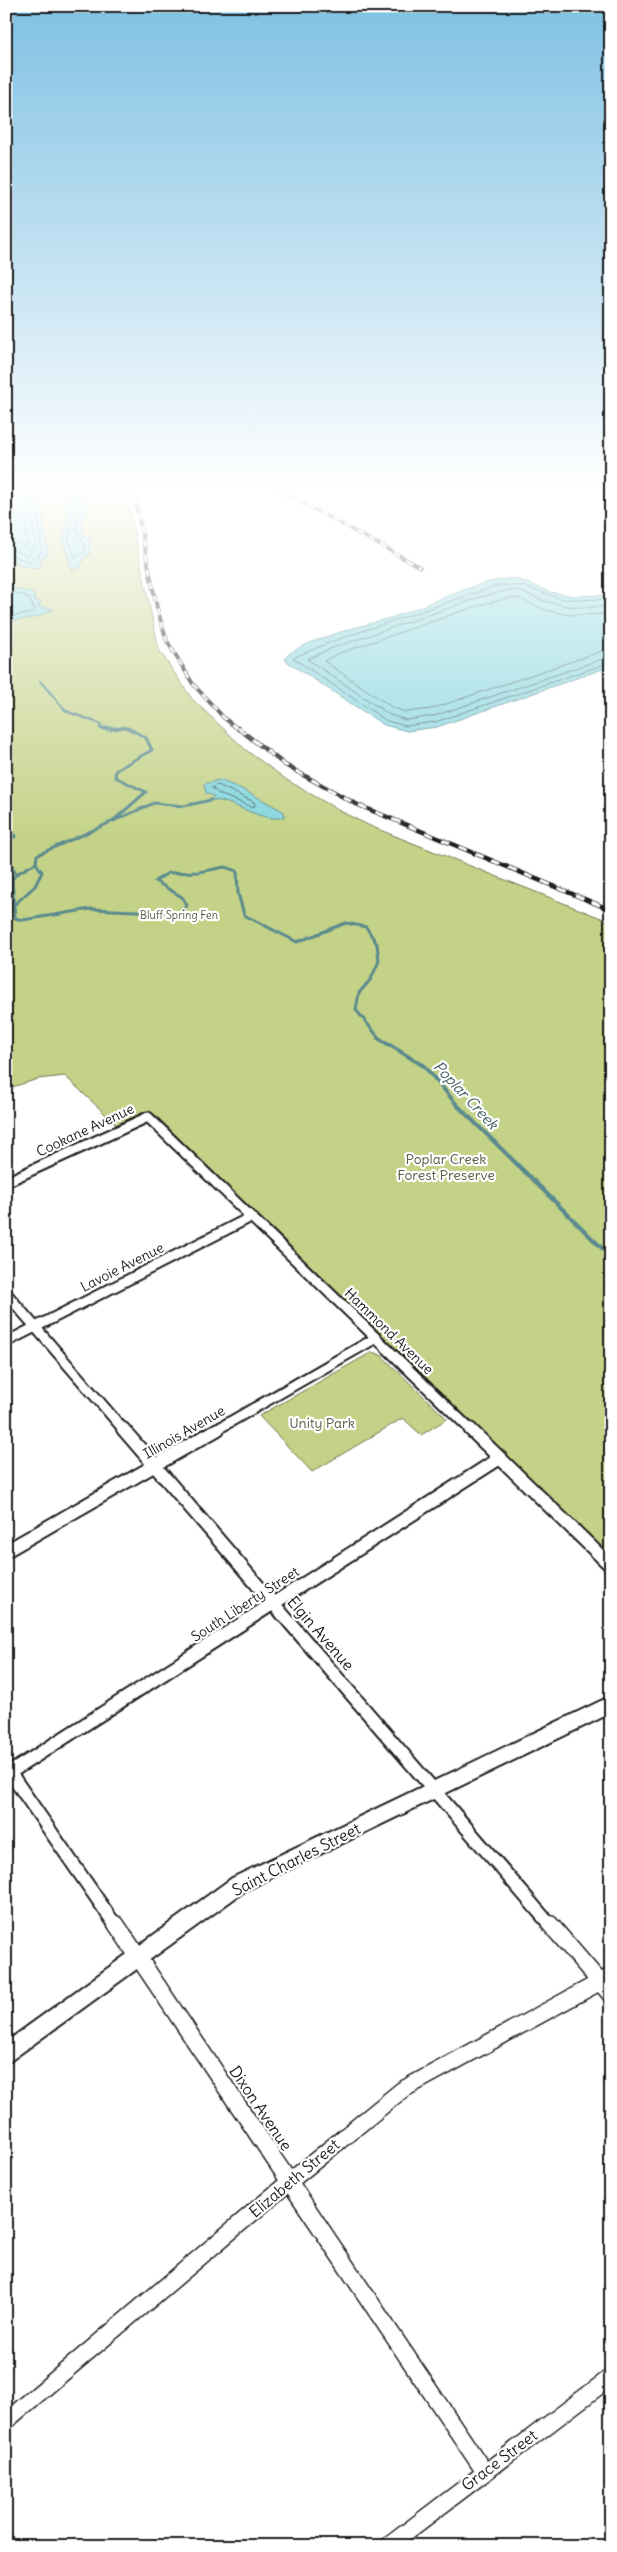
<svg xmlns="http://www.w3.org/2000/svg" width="617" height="2552" font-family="Delius,sans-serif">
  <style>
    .green { fill: #c3d286; stroke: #707751 }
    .water { fill: #83d4dc; stroke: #5a8a8f }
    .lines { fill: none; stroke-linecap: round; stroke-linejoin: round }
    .shore { stroke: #456669; stroke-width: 1 }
    .stream-far2 { stroke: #5a8a8f; stroke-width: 2.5 }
    .stream-far1 { stroke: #5a8a8f; stroke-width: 3 }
    .stream { stroke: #5a8a8f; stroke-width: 4 }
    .street-far2-casing { stroke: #1c1c1c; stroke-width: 13 }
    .street-far1-casing { stroke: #1c1c1c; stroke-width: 16 }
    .street-casing { stroke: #1c1c1c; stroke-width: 19 }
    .secondary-casing { stroke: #1c1c1c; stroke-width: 4 }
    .street-far2 { stroke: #fff; stroke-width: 9 }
    .street-far1 { stroke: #fff; stroke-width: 12 }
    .street { stroke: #fff; stroke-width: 16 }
    .secondary { fill: #fff; fill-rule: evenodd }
    .rail-far1-casing { stroke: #1c1c1c; stroke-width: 4 }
    .rail-casing { stroke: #1c1c1c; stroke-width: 4.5 }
    .rail-far1 { stroke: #fff; stroke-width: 2.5; stroke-dasharray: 7; stroke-linecap: butt }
    .rail { stroke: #fff; stroke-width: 3; stroke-dasharray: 9; stroke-linecap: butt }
    .labels { text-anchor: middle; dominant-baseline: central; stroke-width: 4.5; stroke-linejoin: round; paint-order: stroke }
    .far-park-label { font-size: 11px; fill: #565c41; stroke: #fff }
    .street-label { font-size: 14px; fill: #1c1c1c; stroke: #fff }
    .park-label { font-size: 14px; fill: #565c41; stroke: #fff }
    .water-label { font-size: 15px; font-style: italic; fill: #405c5f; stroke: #fff }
    .near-street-label { font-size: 16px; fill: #1c1c1c; stroke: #fff }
  </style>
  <rect width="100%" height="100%" fill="#fff"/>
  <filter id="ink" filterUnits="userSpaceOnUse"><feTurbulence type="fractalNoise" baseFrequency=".02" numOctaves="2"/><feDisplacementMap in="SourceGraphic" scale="10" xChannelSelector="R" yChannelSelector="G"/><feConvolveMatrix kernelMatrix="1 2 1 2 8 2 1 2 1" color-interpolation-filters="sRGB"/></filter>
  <g filter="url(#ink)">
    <g class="green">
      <path d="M6 485H124L159 650 192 699 246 750 287 780 340 811 370 826 611 922V1557L154 1114 121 1129 65 1076 38 1079 6 1089Z"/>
      <path d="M372 1352 381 1355 447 1419 421 1435 403 1418 312 1472 259 1416Z"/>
    </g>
    <g class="water">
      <path d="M6 485 14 498 22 494 21 485 39 486 48 555 40 559 41 566 38 568 22 566 6 557 8 550 6 548Z"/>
      <path d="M66 485H82L86 508 82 519 83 535 90 539 89 556 84 557 80 568 72 570 63 540 68 515 65 498 61 494Z"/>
      <path d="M514 578 550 592 574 596 611 595V666L437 727 407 731 384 725 286 661 285 658C298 641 370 624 393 617 432 604 473 581 514 578Z"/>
      <path d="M6 584C16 590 25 590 35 595L34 600 41 602 38 607 54 609 37 617 6 622Z"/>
      <path d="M219 780 240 788 283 811 285 816C267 826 232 799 211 800L214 796 206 793 204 784Z"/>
    </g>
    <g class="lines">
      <g class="shore">
        <path d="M69 485 67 492 74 517 68 540 76 558 85 550 84 543 76 529 80 506 78 485"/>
        <path d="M6 506 14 509 30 506 36 544 28 556 6 547"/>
        <path d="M6 515 24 516 28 544 25 546 6 539"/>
        <path d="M6 553 33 563 42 551 34 485"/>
        <path d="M6 590 28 597 35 610 33 613 6 617"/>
        <path d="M611 600 562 599 522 586 499 585 333 641 293 658 387 721 406 726 435 722 611 662"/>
        <path d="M611 607H572L547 602 520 591 508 590 478 598 335 647 307 659 390 715 406 720 434 716 611 656"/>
        <path d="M611 614 570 615 545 610 518 598H509L480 605 337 654 324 661 393 708 406 712 431 709 611 648"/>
        <path d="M218 785 254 802 255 806 252 807 219 794 212 788Z"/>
      </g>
      <g class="stream-far2">
        <path d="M40 681 66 711 101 724 100 728 107 730"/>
        <path d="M110 730 125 727 131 730"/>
      </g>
      <g class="stream-far1">
        <path d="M102 728H117"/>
        <path d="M114 820 146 792 115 777 116 770 152 750 146 738 128 728"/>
        <path d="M6 828 16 836 6 842"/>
        <path d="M6 855 16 874 12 880 15 918 23 920 91 909 181 913 187 905 182 897 155 881 168 873 199 872 225 867 237 871 238 893 244 915 297 942 346 923 366 927 377 944 379 961 371 979 359 993 356 1010 380 1039"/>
        <path d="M16 874 36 863 37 855 154 803 184 806 211 800"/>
        <path d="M14 905 35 886 42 872 36 863"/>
      </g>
      <path class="stream" d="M378 1038 424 1066 458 1106 611 1257"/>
      <g class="street-far2-casing">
        <g id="street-far2">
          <path d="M6 1182 148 1117 471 1430"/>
          <path d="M6 1293 124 1430"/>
          <path d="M6 1342 251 1217"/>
          <path d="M216 1430 376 1338"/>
        </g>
      </g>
      <g class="street-far1-casing">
        <g id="street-far1">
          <path d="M123 1429 551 1926"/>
          <path d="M470 1429 611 1566"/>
          <path d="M6 1551 218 1429"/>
          <path d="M6 1767 116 1926"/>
          <path d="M6 1775 500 1458"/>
        </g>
      </g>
      <g class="street-casing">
        <g id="street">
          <path d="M116 1924 484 2471"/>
          <path d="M550 1924 611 1995"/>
          <path d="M6 2421 289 2182 402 2090 611 1976"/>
          <path d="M388 2546 611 2377"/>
        </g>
      </g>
      <g class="secondary-casing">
        <path id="secondary" d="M611 1696V1713L246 1890 6 2064V2042L232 1878Z"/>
      </g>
      <use href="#street-far2" class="street-far2"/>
      <use href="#street-far1" class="street-far1"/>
      <use href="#street" class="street"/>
      <use href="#secondary" class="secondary"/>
      <g class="rail-far1-casing">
        <g id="rail-far1">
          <path d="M132 485 157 608 167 641 193 684 224 718 239 730"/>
          <path d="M270 485 420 567"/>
        </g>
      </g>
      <g class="rail-casing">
        <path id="rail" d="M238 728 285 765 356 804 611 910"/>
      </g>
      <use href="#rail-far1" class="rail-far1"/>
      <use href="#rail" class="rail"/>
    </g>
  </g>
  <linearGradient id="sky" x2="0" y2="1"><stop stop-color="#7fc1e3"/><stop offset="0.58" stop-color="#fff"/><stop offset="1" stop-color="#fff" stop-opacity="0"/></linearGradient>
  <rect width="617" height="842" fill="url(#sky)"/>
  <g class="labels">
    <g class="far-park-label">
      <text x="179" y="915">Bluff Spring Fen</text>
    </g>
    <g class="street-label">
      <text transform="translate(85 1130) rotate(-25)">Cookane Avenue</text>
      <text transform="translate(122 1267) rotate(-27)">Lavoie Avenue</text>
      <text transform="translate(389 1331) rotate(44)">Hammond Avenue</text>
      <text transform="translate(184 1432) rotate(-30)">Illinois Avenue</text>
      <text transform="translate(245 1604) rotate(-33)">South Liberty Street</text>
    </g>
    <g class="park-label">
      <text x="446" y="1159">Poplar Creek<tspan x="446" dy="16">Forest Preserve</tspan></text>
      <text x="322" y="1423">Unity Park</text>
    </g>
    <g class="water-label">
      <text transform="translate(466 1095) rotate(47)">Poplar Creek</text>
    </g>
    <g class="near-street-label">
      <text transform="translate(321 1633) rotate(49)">Elgin Avenue</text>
      <text transform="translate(296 1859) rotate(-27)">Saint Charles Street</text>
      <text transform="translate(261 2108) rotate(56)">Dixon Avenue</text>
      <text transform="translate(294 2178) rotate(-40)">Elizabeth Street</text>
      <text transform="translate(499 2460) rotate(-37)">Grace Street</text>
    </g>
  </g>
  <rect width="617" height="2552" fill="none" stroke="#fff" stroke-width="25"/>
  <rect x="12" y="12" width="592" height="2527" fill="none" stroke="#1c1c1c" stroke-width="2" filter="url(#ink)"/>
</svg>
